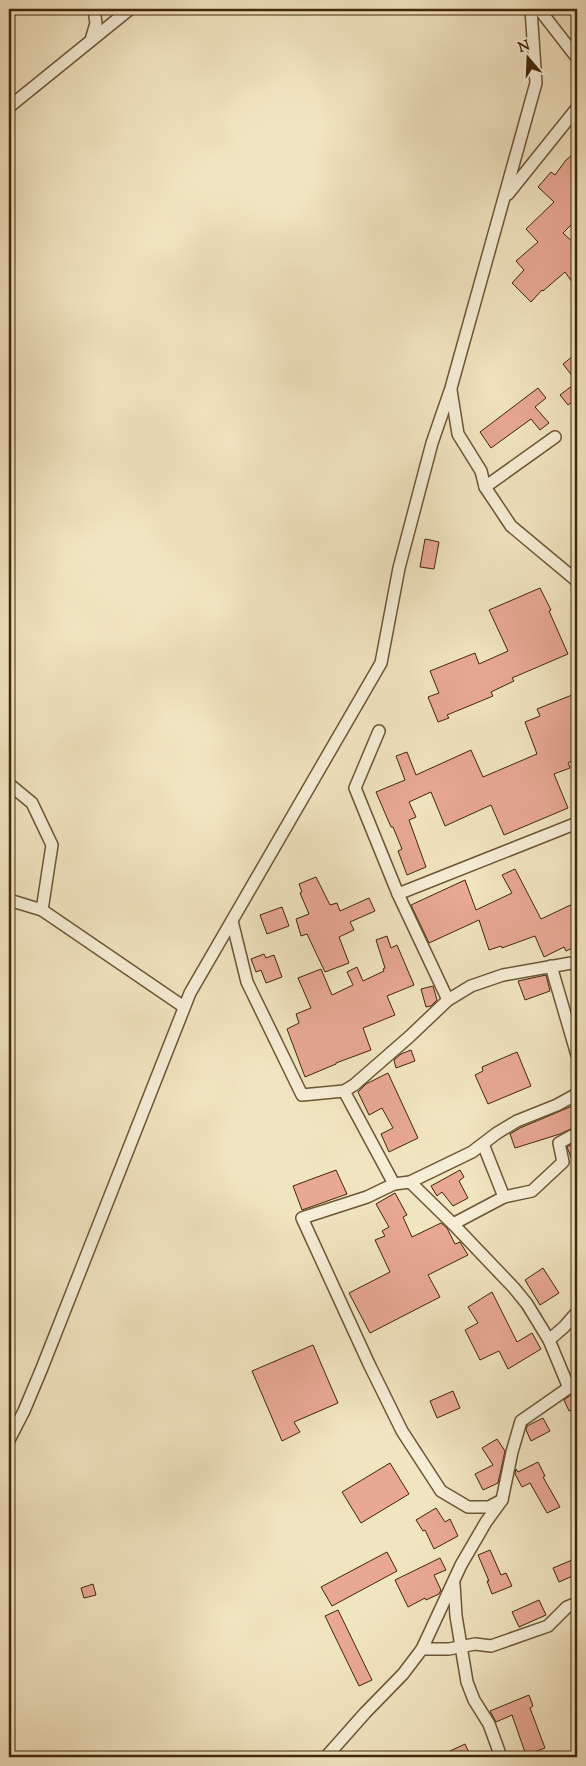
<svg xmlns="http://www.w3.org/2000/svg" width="586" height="1766" font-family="'Sorts Mill Goudy',serif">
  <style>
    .building { fill: #e8a894; stroke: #412707 }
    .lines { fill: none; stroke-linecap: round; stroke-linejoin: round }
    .minor-casing { stroke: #6d5635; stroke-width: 14 }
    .minor { stroke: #f6edd6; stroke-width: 11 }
  </style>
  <rect width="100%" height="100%" fill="#f1e4c0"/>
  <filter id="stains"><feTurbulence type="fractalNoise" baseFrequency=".004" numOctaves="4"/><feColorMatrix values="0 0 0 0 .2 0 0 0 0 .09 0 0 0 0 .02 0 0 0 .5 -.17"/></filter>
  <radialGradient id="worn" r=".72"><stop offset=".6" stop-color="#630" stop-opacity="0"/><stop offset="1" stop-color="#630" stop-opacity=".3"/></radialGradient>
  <g class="building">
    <path d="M577 151V219L563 233 577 246V289L565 272 543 291 542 290 531 302 512 283 524 270 516 261 538 242 526 229 554 202 538 187 551 172 555 175 566 160Z"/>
    <path d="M577 353V398L568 405 560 395 577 382 563 364Z"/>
    <path d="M538 388 546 398 535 407 549 423 540 430 531 419 491 448 480 432Z"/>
    <path d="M425 539 439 542 434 569 420 567Z"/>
    <path d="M540 588 551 610 549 611 568 654 512 678 514 681 491 692 493 696 447 715 449 718 438 722 428 697 439 693 430 671 475 653 479 664 508 651 489 610Z"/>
    <path d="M577 693V758L568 763 570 768 554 774 568 808 504 835 491 805 445 826 431 792 409 802 416 817 409 820 426 867 407 875 398 851 402 849 393 827H391L376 792 405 780 396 756 407 752 416 775 471 750 483 777 537 754 525 722 540 716 537 709Z"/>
    <path d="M515 869 541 919 577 902V946L566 951 564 947 544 957 535 936 502 948 501 946 489 950 479 920 429 943 411 905 465 880 476 910 512 893 502 875Z"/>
    <path d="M316 877 330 905 337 903 340 911 369 898 375 911 350 922 354 930 339 937 349 963 325 972 307 934 301 936 296 919 309 914 300 893 302 892 299 884Z"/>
    <path d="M282 907 289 926 267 934 260 915Z"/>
    <path d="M387 936 391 948 397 945 414 985 387 996 395 1015 363 1028 371 1050 336 1063V1064L305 1077 287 1029 299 1023 296 1014 311 1008 298 978 321 969 332 995 353 985 347 972 357 967 363 981 384 971 383 969 385 968 376 940Z"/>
    <path d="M264 954 266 958 274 955 282 977 266 983 261 970 256 972 251 959Z"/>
    <path d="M546 975 550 991 525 1000 518 981Z"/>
    <path d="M433 986 437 1000 431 1006 426 1007 421 989Z"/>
    <path d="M411 1050 415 1061 396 1068 394 1060 401 1054Z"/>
    <path d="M517 1052 531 1086 488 1104 475 1075 483 1071 482 1067Z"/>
    <path d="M388 1073 418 1138 389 1152 381 1134 393 1128 382 1108 369 1115 358 1092 366 1084Z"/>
    <path d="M577 1104V1126L560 1134 515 1148 510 1134 520 1128Z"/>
    <path d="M577 1141V1173L567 1147Z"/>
    <path d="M336 1170 347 1194 302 1210 293 1186Z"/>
    <path d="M460 1170 464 1177 459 1181 468 1198 453 1206 442 1192 437 1196 431 1186Z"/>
    <path d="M395 1193 407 1215 403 1217 412 1237 441 1223 447 1228 455 1244 460 1242 468 1255 428 1275 440 1297 370 1333 349 1293 390 1272 375 1240 385 1236 382 1231 389 1227 376 1204Z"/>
    <path d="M543 1268 559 1293 540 1305 525 1280Z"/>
    <path d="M492 1292 517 1342 532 1333 541 1349 508 1369 499 1351 480 1360 465 1330 478 1323 468 1307Z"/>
    <path d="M313 1345 338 1403 294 1422 300 1432 282 1441 252 1371Z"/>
    <path d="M453 1391 460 1408 437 1418 430 1401Z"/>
    <path d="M575 1392 577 1397V1408L569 1411 564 1400Z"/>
    <path d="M543 1418 550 1431 531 1441 526 1430 527 1426Z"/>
    <path d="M497 1439 505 1451 498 1483 483 1490 475 1474 493 1465 482 1448Z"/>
    <path d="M538 1462 545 1476 543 1477 560 1507 547 1513 530 1483 522 1487 515 1474 516 1469 518 1472Z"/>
    <path d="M390 1463 409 1494 361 1523 342 1492Z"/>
    <path d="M436 1508 445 1522 450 1519 458 1536 434 1549 425 1530 423 1531 416 1520Z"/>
    <path d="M490 1550 501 1575 506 1573 512 1586 492 1594 487 1581H489L478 1555Z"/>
    <path d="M387 1552 397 1571 332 1606 321 1587Z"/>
    <path d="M440 1558 446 1570 434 1575 441 1590 439 1594 426 1600 425 1598 408 1607 395 1580Z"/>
    <path d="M577 1558V1574L559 1582 553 1568Z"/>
    <path d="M93 1584 96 1595 84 1598 81 1588Z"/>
    <path d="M539 1600 546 1615 519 1627 512 1612Z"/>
    <path d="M338 1610 372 1680 359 1686 325 1616Z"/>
    <path d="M529 1695 533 1706 530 1708 545 1748 526 1755 512 1715 496 1722 490 1711Z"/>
    <path d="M465 1744 471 1757H437Z"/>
  </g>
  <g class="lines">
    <g class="minor-casing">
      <g id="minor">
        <path d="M539 9 577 58"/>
        <path d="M91 40 96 23 94 9"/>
        <path d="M9 107 130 9"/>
        <path d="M508 194 577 108"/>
        <path d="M451 390 458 434 481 471 485 487 511 526 577 581"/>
        <path d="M485 487 555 437"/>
        <path d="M379 731 355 788 398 894 448 1000"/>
        <path d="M9 784 32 803 52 845 42 910 184 1007"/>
        <path d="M398 894 577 823"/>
        <path d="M9 900 42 910"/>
        <path d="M232 921 247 982 302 1095 344 1091 354 1085 409 1037 448 1000 471 986 503 975 577 962"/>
        <path d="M551 966 577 1055"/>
        <path d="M344 1091 394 1184"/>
        <path d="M483 1144 504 1197"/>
        <path d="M410 1182 453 1224 514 1288 527 1304 549 1340 569 1388"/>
        <path d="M453 1224 504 1197 532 1191 563 1162 559 1143 577 1133"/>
        <path d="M549 1340 564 1327 577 1312"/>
        <path d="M9 1440 24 1411 42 1368 190 993 381 663 399 568 432 443 451 388 536 83 531 9"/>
        <path d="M502 1500 489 1507H468L441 1491 402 1431 369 1364 302 1218 367 1197 394 1184 410 1182 472 1152 497 1133 517 1121 557 1105 577 1094"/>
        <path d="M454 1584 456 1616 467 1682 474 1700 489 1724 501 1757"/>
        <path d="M422 1649H449L475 1644 491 1646 548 1626 567 1607 577 1603"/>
        <path d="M326 1757 365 1713 403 1674 422 1649 461 1565 486 1522 502 1500 512 1452 521 1421 577 1382"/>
      </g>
    </g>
    <use href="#minor" class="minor"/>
  </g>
  <rect width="586" height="1766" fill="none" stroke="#f1e4c0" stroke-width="30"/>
  <rect x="10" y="10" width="566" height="1746" fill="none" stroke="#412707" stroke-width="2.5"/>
  <rect x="15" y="15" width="556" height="1736" fill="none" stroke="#412707"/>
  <g transform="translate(528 58) rotate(341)" stroke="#f6edd6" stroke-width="4" paint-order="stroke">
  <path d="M0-4L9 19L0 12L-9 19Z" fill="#412707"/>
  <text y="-8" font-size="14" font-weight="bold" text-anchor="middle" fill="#412707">N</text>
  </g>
  <rect width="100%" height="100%" filter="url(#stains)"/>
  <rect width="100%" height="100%" fill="url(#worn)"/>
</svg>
